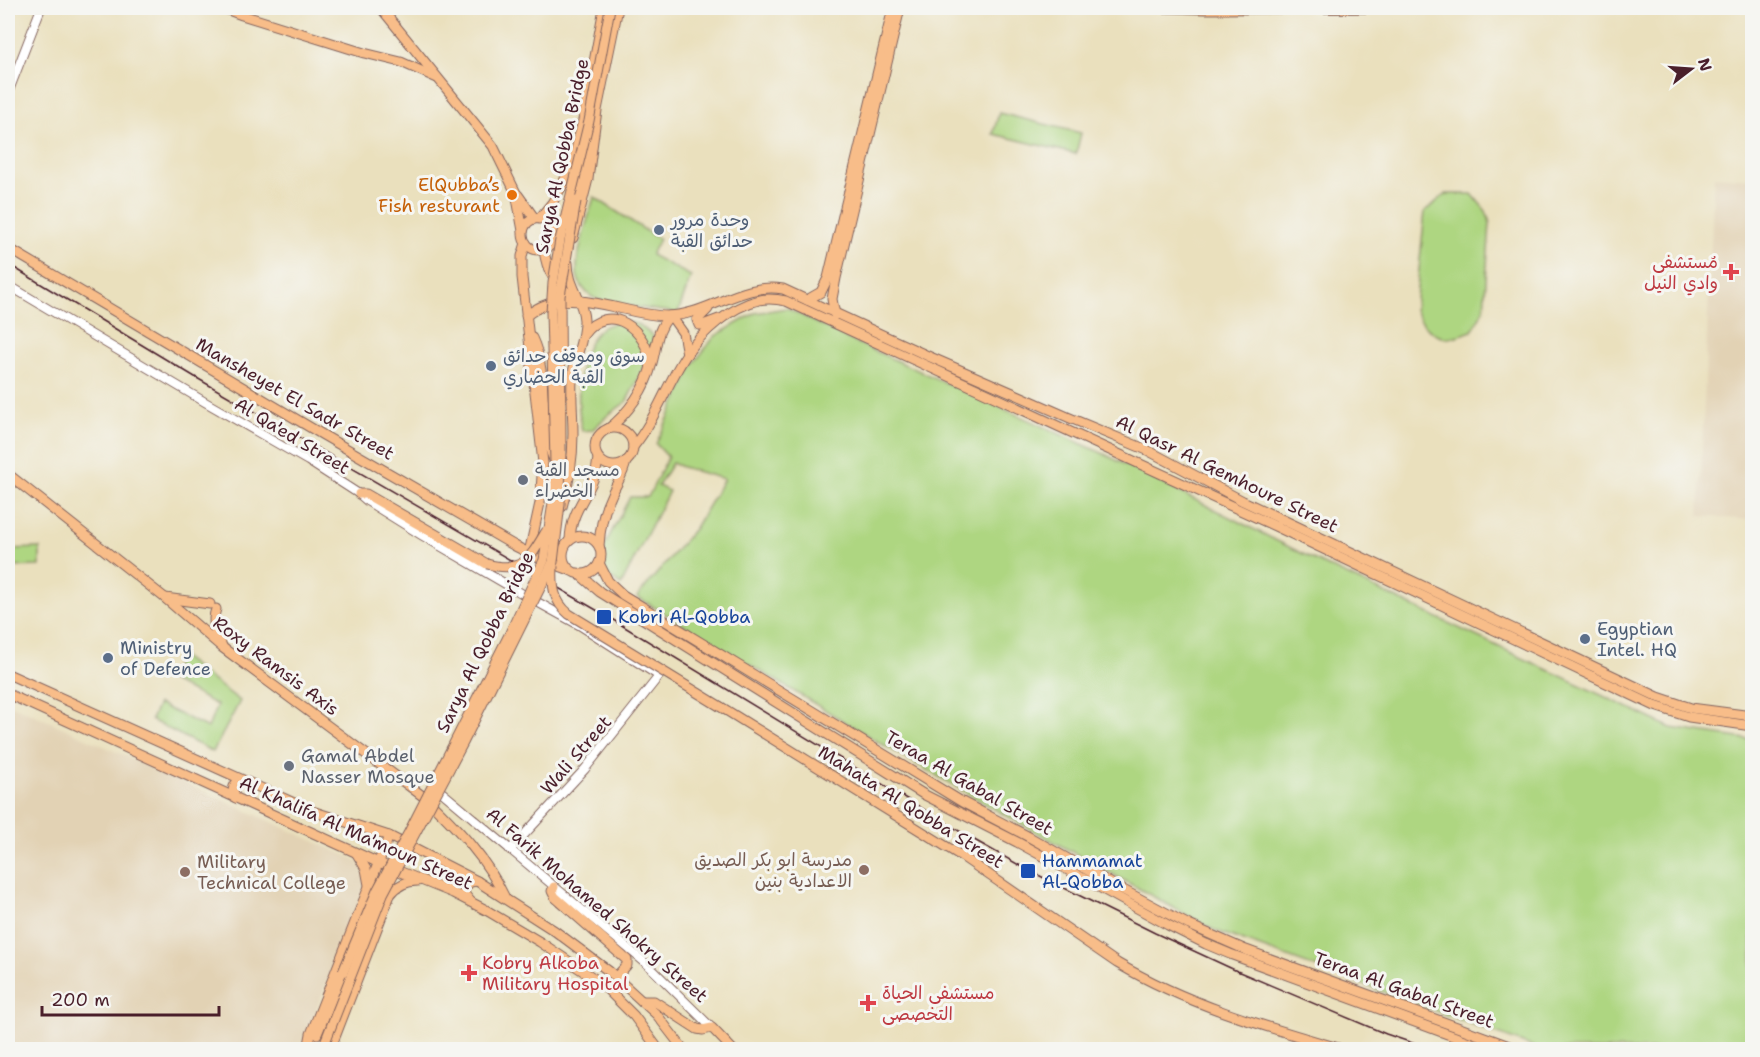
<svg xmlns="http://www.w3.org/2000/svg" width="1760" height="1057" font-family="'Shantell Sans','Playpen Sans Arabic',sans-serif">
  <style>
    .built { fill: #e2d2b4 }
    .green { fill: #aed681; stroke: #7c7a56; stroke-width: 1.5 }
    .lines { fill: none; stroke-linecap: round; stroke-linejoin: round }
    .minor-casing { stroke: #82635e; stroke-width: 10 }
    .major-casing { stroke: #82635e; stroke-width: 11 }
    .minor { stroke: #fff; stroke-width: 8 }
    .major { stroke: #f8bd89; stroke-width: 9 }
    .rail { stroke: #4a1f2b; stroke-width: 1.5 }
    .major-bridge-casing { stroke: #82635e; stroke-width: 11; stroke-linecap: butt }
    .major-bridge { stroke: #f8bd89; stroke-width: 9 }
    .food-dot { fill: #e8710a; stroke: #f6f6f2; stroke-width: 2 }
    .service-dot { fill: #5c6f8a; stroke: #f6f6f2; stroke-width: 2 }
    .health-dot { fill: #e0444e; stroke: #f6f6f2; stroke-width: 2 }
    .worship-dot { fill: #6b7280; stroke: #f6f6f2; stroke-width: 2 }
    .transit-dot { fill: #1a4fb4; stroke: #f6f6f2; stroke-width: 2 }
    .education-dot { fill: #8d6e63; stroke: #f6f6f2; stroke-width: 2 }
    .labels { text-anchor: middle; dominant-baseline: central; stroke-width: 6; stroke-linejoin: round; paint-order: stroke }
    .street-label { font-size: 18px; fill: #4a1f2b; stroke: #f6f6f2 }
    .food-label { font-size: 18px; fill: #c56008; stroke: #f6f6f2; text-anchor: end }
    .service-label { font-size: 18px; fill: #4e5e75; stroke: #f6f6f2; text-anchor: start }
    .health-label { font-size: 18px; fill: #be3a42; stroke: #f6f6f2; text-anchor: start }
    .worship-label { font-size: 18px; fill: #5b616d; stroke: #f6f6f2; text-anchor: start }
    .transit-label { font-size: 18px; fill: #164399; stroke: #f6f6f2; text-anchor: start }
    .education-label { font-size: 18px; fill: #785e54; stroke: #f6f6f2; text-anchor: end }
  </style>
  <rect width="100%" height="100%" fill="#f6f6f2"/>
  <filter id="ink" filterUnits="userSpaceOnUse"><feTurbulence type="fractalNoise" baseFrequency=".0167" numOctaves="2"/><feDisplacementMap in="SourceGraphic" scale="12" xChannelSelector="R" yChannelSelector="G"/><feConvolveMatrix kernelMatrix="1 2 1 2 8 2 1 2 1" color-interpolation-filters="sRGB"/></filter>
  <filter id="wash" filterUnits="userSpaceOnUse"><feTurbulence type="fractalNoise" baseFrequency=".008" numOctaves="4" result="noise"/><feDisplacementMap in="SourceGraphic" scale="24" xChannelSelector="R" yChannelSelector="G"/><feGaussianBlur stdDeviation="1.35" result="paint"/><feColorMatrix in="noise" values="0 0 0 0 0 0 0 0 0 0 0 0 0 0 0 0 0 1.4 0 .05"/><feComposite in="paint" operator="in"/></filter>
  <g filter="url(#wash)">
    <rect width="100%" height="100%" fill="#eae0bd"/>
    <g class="built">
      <path d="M1714 176 1752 179V520L1699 516Z"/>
      <path d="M8 703 358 861 366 882 301 1049 8 1050Z"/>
    </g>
    <g class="green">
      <path d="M999 113 1081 133 1076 154 993 134Z"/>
      <path d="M1446 194H1472L1486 211 1490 223 1484 309 1472 331C1465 333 1457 337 1449 338 1433 338 1420 323 1415 309L1425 211Z"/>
      <path d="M594 197 659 239 651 255 691 276 678 313C660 310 605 305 592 297 585 292 578 283 577 274 575 256 589 216 594 197Z"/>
      <path d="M787 308 846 338 1104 454 1321 563 1671 728 1752 740V1044L1727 1040V1050L1539 1049 1214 930 998 811 880 743 637 597 695 528 724 479 682 467 672 463 658 486 669 491 621 585 602 572 600 554 630 497H648L668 457 656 444 694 363 715 336 755 313Z"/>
      <path d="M629 322 639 325 653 336 654 349 626 402 608 415 592 430 582 431C576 402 576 347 602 328 610 322 620 323 629 322Z"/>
      <path d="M40 548V566L8 567V549Z"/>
      <path d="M181 656 240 701 213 752 151 720 158 704 208 728 217 705 168 679Z"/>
    </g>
  </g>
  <g filter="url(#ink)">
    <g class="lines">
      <g class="minor-casing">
        <g id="minor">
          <path d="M8 93 41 8"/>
          <path d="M8 285 205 402 308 461 359 494 367 501 423 536 528 597 579 625 659 676 585 769 510 850"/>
          <path d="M437 788 648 965 712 1028"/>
        </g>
      </g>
      <g class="major-casing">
        <g id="major">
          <path d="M223 8 242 15 364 53 401 62 437 78"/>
          <path d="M381 8 493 146 516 193 523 231"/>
          <path d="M1162 8 1205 9 1418 8"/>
          <path d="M518 195 535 219"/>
          <path d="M576 201 587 154"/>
          <circle cx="539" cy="234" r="16"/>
          <path d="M539 219 552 203 562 186 574 158 584 116 604 8"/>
          <path d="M573 238 588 179 597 110 618 8"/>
          <path d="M526 243 522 256V277L543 463 540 503 529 553"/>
          <path d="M8 248 323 435 515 546 541 559 570 570"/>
          <path d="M544 249C546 272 557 288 577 299"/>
          <path d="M807 300 821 292 828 278 893 8"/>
          <path d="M708 309 697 320 699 325H703L719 319"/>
          <path d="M835 315 832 299 836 278 900 8"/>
          <path d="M526 316C568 281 621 316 668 316 709 315 741 282 783 289L928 356 1070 418 1147 450 1243 501 1658 697 1691 708 1752 716"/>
          <path d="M671 316 683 333 687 354"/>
          <path d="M584 334C609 300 648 330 650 364"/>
          <path d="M532 338C550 376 537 421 554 460"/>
          <circle cx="614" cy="447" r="19"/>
          <path d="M608 429C628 414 646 388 652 363 657 345 656 331 669 316"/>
          <path d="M633 447C656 419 666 385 686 355 702 332 730 307 759 300 768 298 777 299 786 301L1277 527 1655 706 1689 717 1752 726"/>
          <path d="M8 474 165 598 223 648 428 800C458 829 487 859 505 898"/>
          <path d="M359 494H366L487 564"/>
          <path d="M562 507C569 484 573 459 573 434 573 416 571 397 572 379 574 359 585 339 584 320 583 299 568 286 568 263"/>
          <circle cx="582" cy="555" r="19"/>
          <path d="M570 540C571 504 596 492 598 458"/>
          <path d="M599 546C600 529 603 512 611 496 616 484 624 474 626 461"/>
          <path d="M599 563 608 581 623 595 962 802 1031 838 1114 885 1189 925 1246 950 1520 1050"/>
          <path d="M578 573 600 592 923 794 1017 842 1168 925 1206 944 1230 954 1491 1050"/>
          <path d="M165 598 210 604"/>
          <path d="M216 609C211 623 216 634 222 646"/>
          <path d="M8 674 312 811 389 836 477 881 555 931 610 972 657 1015 684 1050"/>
          <path d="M8 694 379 863 453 893 486 910 540 942 601 983 634 1016 659 1050"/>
          <path d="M721 707 963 857 1117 963C1188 1005 1266 1027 1345 1050"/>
          <path d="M236 798C231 790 233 783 242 780"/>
          <path d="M357 854 366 869 369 885"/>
          <path d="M554 887 552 891 555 897 627 960V965L616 977"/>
          <path d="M470 901 465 895 464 889 470 882 477 881"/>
          <path d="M642 1001H654L697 1029 703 1030 712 1028 733 1050"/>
          <path d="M317 1034 343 972"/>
          <path d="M308 1050 311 1034 389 836"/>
          <path d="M330 1050 390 895C397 885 406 881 418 881"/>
        </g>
      </g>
      <use href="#minor" class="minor"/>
      <use href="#major" class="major"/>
      <path class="rail" d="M8 264 195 377 605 615 969 837 1028 870 1155 933 1237 971 1386 1034 1433 1050"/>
      <g class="major-bridge-casing">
        <g id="major-bridge">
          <path d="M487 564C524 574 530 558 547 530"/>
          <path d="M553 566C552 586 553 601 569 614L721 707"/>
          <path d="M343 972 377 891 408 834 509 635 544 560 553 503 555 462 551 312 553 283 560 240 589 121 610 8"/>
          <path d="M322 1050 383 894 463 743 553 562 560 504 561 450 560 296 576 201"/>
        </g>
      </g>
      <use href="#major-bridge" class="major-bridge"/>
    </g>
  </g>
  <circle class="food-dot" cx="512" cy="195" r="6"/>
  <g class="service-dot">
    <circle cx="659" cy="230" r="6"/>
    <circle cx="491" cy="366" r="6"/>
    <circle cx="1585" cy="639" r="6"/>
    <circle cx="108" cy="658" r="6"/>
  </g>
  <g class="health-dot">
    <path d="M1728 263h6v6h6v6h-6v6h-6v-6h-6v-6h6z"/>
    <path d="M466 964h6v6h6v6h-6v6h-6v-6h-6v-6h6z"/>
    <path d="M865 994h6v6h6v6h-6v6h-6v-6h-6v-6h6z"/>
  </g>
  <g class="worship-dot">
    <circle cx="523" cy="480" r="6"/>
    <circle cx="289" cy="766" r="6"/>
  </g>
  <g class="transit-dot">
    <rect x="596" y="609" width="16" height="16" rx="3"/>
    <rect x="1020" y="863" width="16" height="16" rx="3"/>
  </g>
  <g class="education-dot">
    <circle cx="864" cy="870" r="6"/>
    <circle cx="185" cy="872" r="6"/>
  </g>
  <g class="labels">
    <g class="street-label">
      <text transform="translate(562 156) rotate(-78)">Sarya Al Qobba Bridge</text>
      <text transform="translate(295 399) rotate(30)">Mansheyet El Sadr Street</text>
      <text transform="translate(292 436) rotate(31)">Al Qa'ed Street</text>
      <text transform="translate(1227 474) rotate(26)">Al Qasr Al Gemhoure Street</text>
      <text transform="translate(485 642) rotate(-64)">Sarya Al Qobba Bridge</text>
      <text transform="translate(276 666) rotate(37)">Roxy Ramsis Axis</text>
      <text transform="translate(576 755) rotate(-49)">Wali Street</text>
      <text transform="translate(969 783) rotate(30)">Teraa Al Gabal Street</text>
      <text transform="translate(911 807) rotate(32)">Mahata Al Qobba Street</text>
      <text transform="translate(356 833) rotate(24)">Al Khalifa Al Ma'moun Street</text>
      <text transform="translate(597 905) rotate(41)">Al Farik Mohamed Shokry Street</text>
      <text transform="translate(1404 990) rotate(20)">Teraa Al Gabal Street</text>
    </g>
    <g class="food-label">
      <text x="500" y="185">ElQubba’s<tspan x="500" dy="21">Fish resturant</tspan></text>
    </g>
    <g class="service-label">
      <text x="671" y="220">وحدة مرور<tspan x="671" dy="21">حدائق القبة</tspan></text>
      <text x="503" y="356">سوق وموقف حدائق<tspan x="503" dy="21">القبة الحضاري</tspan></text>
      <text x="1597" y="629">Egyptian<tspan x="1597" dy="21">Intel. HQ</tspan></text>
      <text x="120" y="648">Ministry<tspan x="120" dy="21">of Defence</tspan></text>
    </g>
    <g class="health-label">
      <text x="1718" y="262" text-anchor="end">مُستشفى<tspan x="1718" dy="21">وادي النيل</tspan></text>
      <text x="482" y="963">Kobry Alkoba<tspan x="482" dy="21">Military Hospital</tspan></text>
      <text x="882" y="993">مستشفى الحياة<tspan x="882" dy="21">التخصصى</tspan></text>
    </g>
    <g class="worship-label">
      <text x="535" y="470">مسجد القبة<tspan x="535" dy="21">الخضراء</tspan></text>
      <text x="301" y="756">Gamal Abdel<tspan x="301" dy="21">Nasser Mosque</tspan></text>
    </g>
    <g class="transit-label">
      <text x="618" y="617">Kobri Al-Qobba</text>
      <text x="1042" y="861">Hammamat<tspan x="1042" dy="21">Al-Qobba</tspan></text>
    </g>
    <g class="education-label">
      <text x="852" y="860">مدرسة ابو بكر الصديق<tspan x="852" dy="21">الاعدادية بنين</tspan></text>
      <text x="197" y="862" text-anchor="start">Military<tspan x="197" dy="21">Technical College</tspan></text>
    </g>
  </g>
  <rect width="1760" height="1057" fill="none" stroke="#f6f6f2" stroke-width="30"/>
  <g transform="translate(1691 69) rotate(73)" stroke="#f6f6f2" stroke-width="4.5" paint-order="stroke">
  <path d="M0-4.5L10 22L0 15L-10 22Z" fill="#4a1f2b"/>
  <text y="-9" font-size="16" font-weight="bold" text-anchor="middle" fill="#4a1f2b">N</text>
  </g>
  <path d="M42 1006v9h177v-9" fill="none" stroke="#4a1f2b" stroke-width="3"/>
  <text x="51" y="1006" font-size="18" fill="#4a1f2b" stroke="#f6f6f2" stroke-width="4.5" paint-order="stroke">200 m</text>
</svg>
